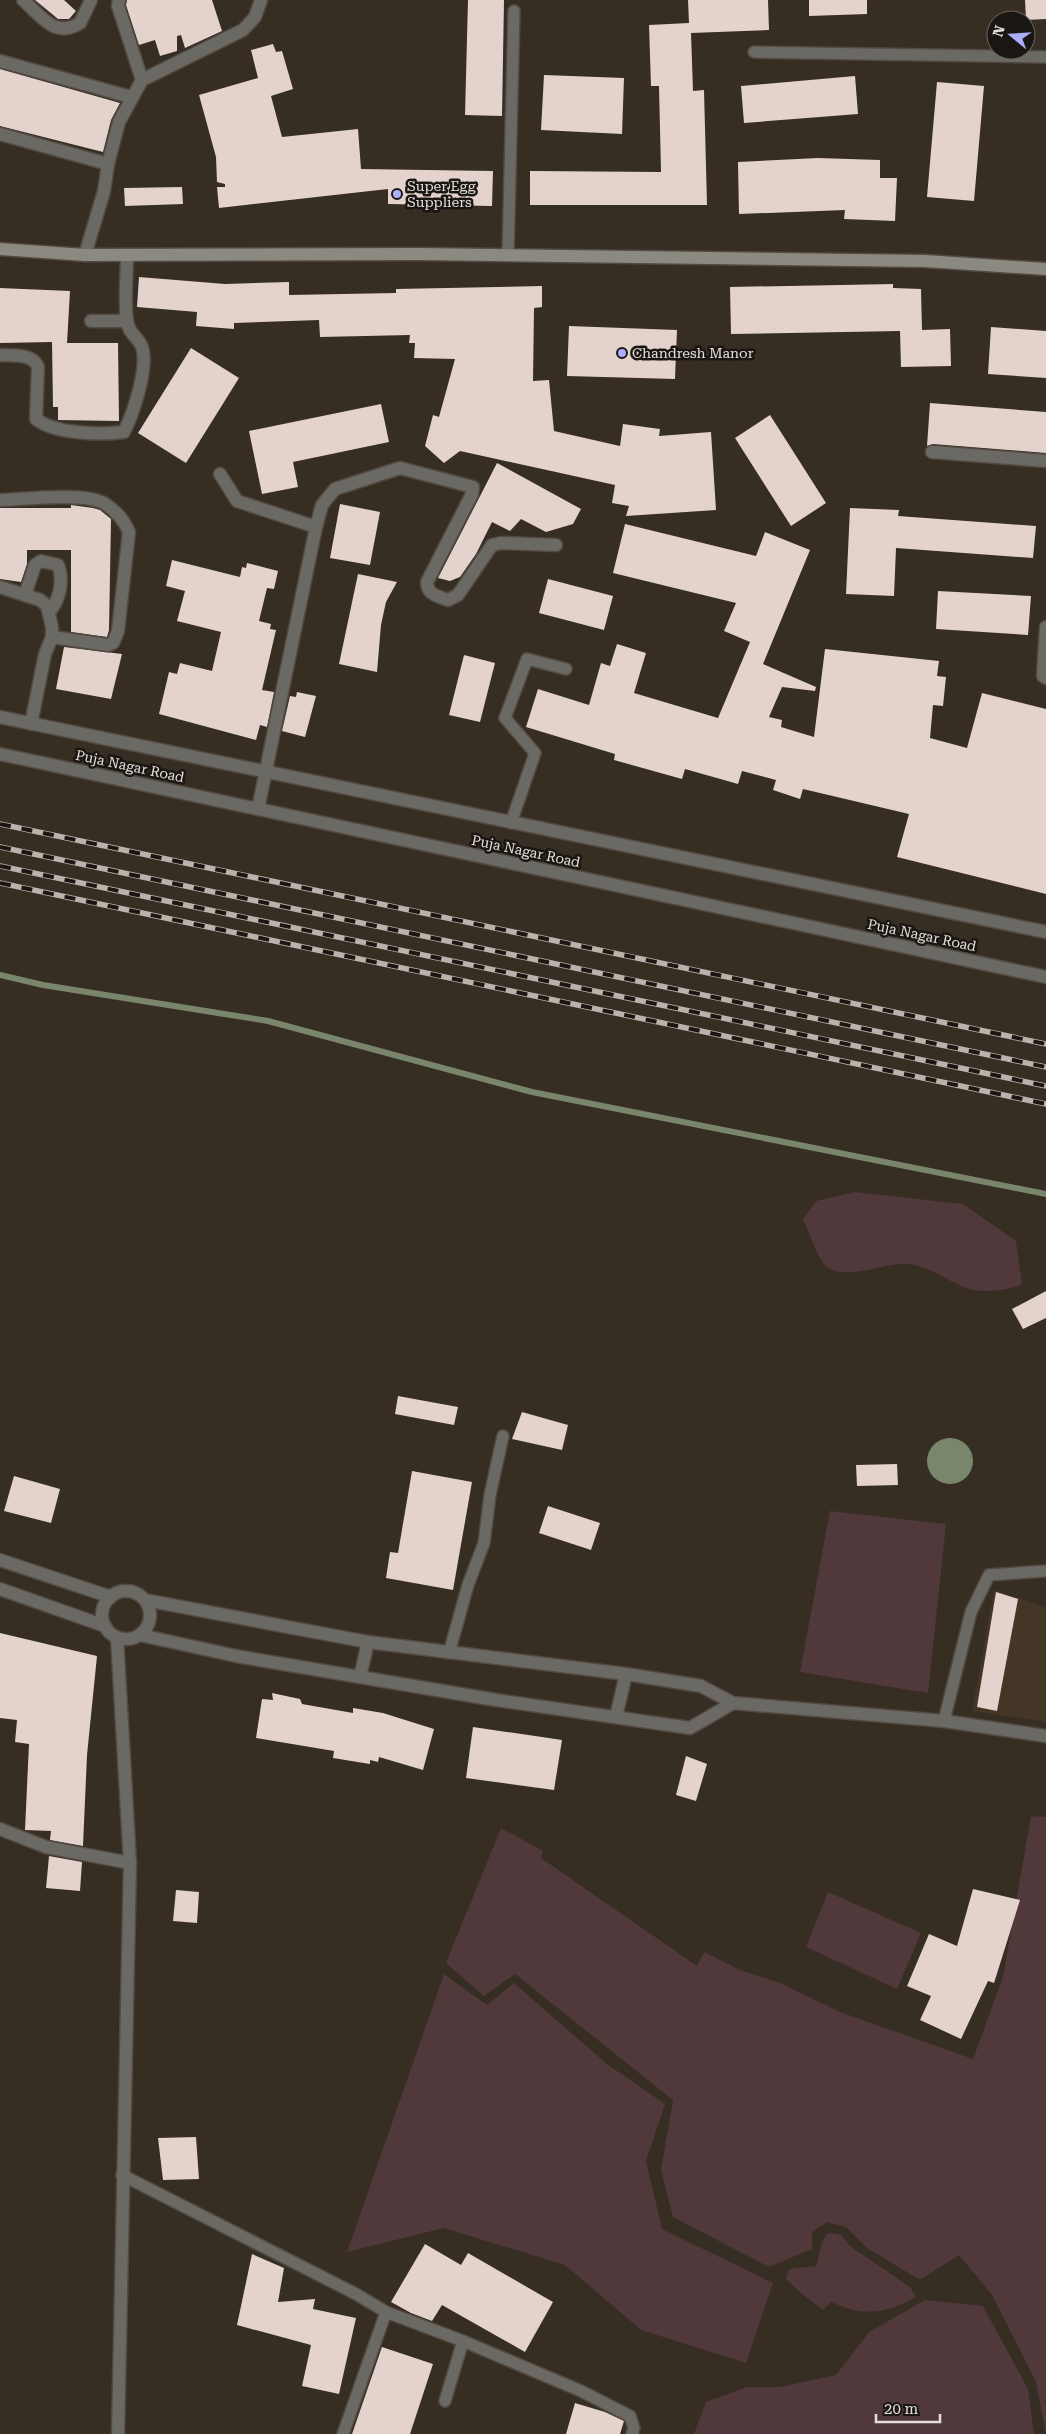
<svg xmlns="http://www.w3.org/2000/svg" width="1046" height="2434" font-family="'Roboto Serif',serif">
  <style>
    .built { fill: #443627 }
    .green { fill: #51383b }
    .water { fill: #79866c }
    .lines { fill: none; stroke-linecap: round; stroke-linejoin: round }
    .stream { stroke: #79866c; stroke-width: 6 }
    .building { fill: #e4d2cd }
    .service-casing { stroke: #524940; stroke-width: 14 }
    .minor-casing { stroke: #524940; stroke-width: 15 }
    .tertiary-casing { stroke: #524940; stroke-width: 15 }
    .secondary-casing { stroke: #524940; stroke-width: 15 }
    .service { stroke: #6a6963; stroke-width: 11 }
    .minor { stroke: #6a6963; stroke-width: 12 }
    .tertiary { stroke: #6a6963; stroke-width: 12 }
    .secondary { stroke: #8b8980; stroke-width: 12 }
    .rail-casing { stroke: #bab3ac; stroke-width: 5.5 }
    .rail { stroke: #1a1612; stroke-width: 4; stroke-dasharray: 11; stroke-linecap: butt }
    .poi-dot { fill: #abaffb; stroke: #1a1612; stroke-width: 2 }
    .labels { text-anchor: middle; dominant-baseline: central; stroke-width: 5; stroke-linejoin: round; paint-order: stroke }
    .poi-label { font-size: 14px; fill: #e5dfd9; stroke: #1a1612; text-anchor: start }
    .street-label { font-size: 14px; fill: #e5dfd9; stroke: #1a1612 }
  </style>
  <rect width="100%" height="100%" fill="#362d23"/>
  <path class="built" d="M994 1590 1046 1607V1722L972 1711Z"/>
  <g class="green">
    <path d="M855 1192 963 1204 1016 1241 1022 1285C1005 1290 983 1294 966 1288 945 1280 929 1265 906 1264 885 1263 845 1281 827 1267 819 1261 808 1230 803 1219L816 1201Z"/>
    <path d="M830 1511 946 1524 928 1693 800 1672Z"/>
    <path d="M1031 1816 1046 1817V2434L1036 2382 992 2295 959 2255 920 2280 867 2248 846 2227 827 2222 812 2232V2249L769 2267 673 2217 661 2170 673 2100 515 1974 484 1996 446 1963 501 1828 543 1851 541 1858 697 1966 704 1952 740 1970 780 1983 840 2012 973 2059 1003 1977Z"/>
    <path d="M828 1892 921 1933 897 1989 806 1947Z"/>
    <path d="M444 1974 487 2005 514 1983 607 2064 665 2104 646 2161 662 2229 773 2283 746 2363 641 2330 565 2265 444 2228 347 2252Z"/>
    <path d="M828 2233 841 2235 850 2246 910 2287 916 2297C885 2314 863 2317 831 2302L823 2310 802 2294 786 2279 789 2269 816 2266C820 2256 820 2241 828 2233Z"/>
    <path d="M925 2300 983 2306 1028 2389 1034 2434H694L706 2402 747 2387H780L836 2375 869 2332Z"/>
  </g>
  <circle class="water" cx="950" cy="1461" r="23"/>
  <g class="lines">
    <path class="stream" d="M0 975 43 985 268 1021 532 1092 1046 1194"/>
  </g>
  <g class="building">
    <path d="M35 0H64L76 11 69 19H58Z"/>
    <path d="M127 0H212L222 31 185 48 181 35 177 36V51L160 56 155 40 139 45 126 5Z"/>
    <path d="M468 0H504L502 116 465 115Z"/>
    <path d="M688 0H768L769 30 691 33 693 91 704 90 707 205H530V171L661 172 659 86H651L649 25 689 23Z"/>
    <path d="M809 0H867V14L809 16Z"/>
    <path d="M1025 0H1046V19L1026 20Z"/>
    <path d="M273 44 276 52 282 51 293 89 271 96 282 137 358 129 361 169 493 171 492 206 388 204V189L219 208 217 187H225V184L217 182 216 157 199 95 258 78 251 50Z"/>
    <path d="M0 69 120 103 111 120 103 152 0 126Z"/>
    <path d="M544 75 624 78 622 134 541 130Z"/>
    <path d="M855 76 858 114 744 123 741 86Z"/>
    <path d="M937 82 984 86 974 201 927 197Z"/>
    <path d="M818 158 880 160V178H897L895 221 844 219 845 210 739 214 738 162Z"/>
    <path d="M182 187 183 204 125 206 124 188Z"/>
    <path d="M139 277 225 284 289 282V295L396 293V289L542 286V307L534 308 533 381 549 380 554 431 620 446 623 424 660 429 659 436 711 432 716 510 626 516 629 506 612 503 615 485 460 451 444 463 425 446 433 415 439 417 455 359 414 358 415 343H409L410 335 320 337 319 320 234 323V329L196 326 197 312 137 307Z"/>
    <path d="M893 284V288L921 289 922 330 950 329 951 366 901 367 900 331 731 334 730 287Z"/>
    <path d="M0 288 70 291 67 343H118L119 421 58 420V407H53L52 342 0 343Z"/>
    <path d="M569 326 677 330 675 379 567 376Z"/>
    <path d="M991 327 1046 331V378L988 374Z"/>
    <path d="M191 348 239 378 186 463 138 433Z"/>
    <path d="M930 403 1046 412V453L933 444 927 446Z"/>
    <path d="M381 404 389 442 293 462 298 487 262 494 249 431Z"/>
    <path d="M770 415 826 503 791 526 735 438Z"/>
    <path d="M497 463 581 509 573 524 546 532 521 519 510 531 492 522 476 554 460 577 450 581 438 578Z"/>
    <path d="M340 504 380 512 370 565 330 558Z"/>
    <path d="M71 505 93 508 100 510 111 519 109 630 107 637 71 632V550H27V564L21 582 0 579V508H71Z"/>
    <path d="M850 508 899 510 898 516 1036 526 1033 558 896 548 894 596 846 594Z"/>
    <path d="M625 524 756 556 765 532 810 550 763 664 816 687 815 691 782 687 769 717 782 720 781 727 814 737 825 649 939 661 937 676 946 677 943 706 933 705 930 738 967 748 982 693 1046 709V894L897 857 909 814 803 789 800 799 773 790 776 780 742 771 738 784 685 769 682 779 614 760 615 754 526 727 538 689 589 705 601 663 610 666 617 644 646 653 634 693 718 718 750 642 724 631 736 603 613 573Z"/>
    <path d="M172 560 240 577 242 567 246 568 247 563 278 571 274 589 267 588 259 621 271 624 270 629 276 630 262 690 274 692 267 727 260 725 256 740 159 714 169 672 177 674 180 663 212 671 221 632 177 621 185 591 166 586Z"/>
    <path d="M358 574 397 582 386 602 381 625 377 672 339 664Z"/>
    <path d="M548 579 613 596 604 630 539 613Z"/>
    <path d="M938 591 1031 596 1028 635 936 629Z"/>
    <path d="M64 647 122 654 111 699 56 689Z"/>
    <path d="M464 655 495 663 480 722 449 715Z"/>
    <path d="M297 692 316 696 305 737 282 731 290 696 296 697Z"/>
    <path d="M1046 1291V1318L1023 1329 1012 1309Z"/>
    <path d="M398 1396 458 1407 454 1425 395 1414Z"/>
    <path d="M522 1412 568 1425 562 1450 512 1439Z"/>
    <path d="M897 1464 898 1485 857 1486 856 1465Z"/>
    <path d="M412 1471 472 1482 453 1590 386 1578 390 1552 398 1553Z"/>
    <path d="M14 1476 60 1489 51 1523 4 1511Z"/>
    <path d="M548 1506 600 1523 591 1550 539 1533Z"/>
    <path d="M996 1592 1018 1599 997 1711 977 1707Z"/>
    <path d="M0 1633 97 1656 87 1755 83 1846 50 1840 51 1831 25 1830 29 1744 15 1742 17 1720 0 1718Z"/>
    <path d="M272 1693 300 1699 302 1704 353 1713V1708L383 1713 434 1729 423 1770 379 1757 378 1762 370 1760V1764L333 1758 334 1751 256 1738 262 1699 273 1700Z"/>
    <path d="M473 1727 562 1740 554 1790 466 1778Z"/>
    <path d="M686 1756 707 1764 696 1801 676 1795Z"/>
    <path d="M49 1856 82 1862 80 1891 46 1888Z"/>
    <path d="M973 1889 1020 1900 994 1983 988 1981 961 2039 920 2020 931 1996 907 1986 929 1934 957 1946Z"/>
    <path d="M176 1890 199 1892 197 1923 173 1921Z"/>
    <path d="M196 2137 199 2179 163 2180 158 2138Z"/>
    <path d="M425 2244 461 2265 468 2253 553 2302 525 2352 442 2305 432 2321 411 2313 391 2302Z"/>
    <path d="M252 2254 284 2268 278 2302 315 2299 313 2309 356 2318 339 2394 302 2386 311 2345 237 2325Z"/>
    <path d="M382 2347 433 2364 410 2434H352Z"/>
    <path d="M575 2403 605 2412 624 2421 620 2434H566Z"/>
  </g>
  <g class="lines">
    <g class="service-casing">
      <g id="service">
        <path d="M754 52 1046 57"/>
        <path d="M508 255 514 11"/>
        <path d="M511 823 535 753 505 718 527 659 566 669"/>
        <path d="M449 1653 468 1585 484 1543 490 1495 503 1436"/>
        <path d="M944 1721 971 1612 989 1575 1046 1571"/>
        <path d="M122 2175 356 2294 386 2312 463 2341 581 2391 630 2416 634 2428 632 2434"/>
        <path d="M445 2401 463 2341"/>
        <path d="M343 2434 386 2312"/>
      </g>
    </g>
    <g class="minor-casing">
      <g id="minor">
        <path d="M23 0C41 16 55 39 80 23L91 0"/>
        <path d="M119 0 118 6 142 80"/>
        <path d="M0 61 131 97"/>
        <path d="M0 134 108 164"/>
        <path d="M85 255 104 191 108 164 119 122 142 80 243 30 255 17 261 0"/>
        <path d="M91 321H127"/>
        <path d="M0 355C13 356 33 353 38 367L36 419C55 434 100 435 124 432 133 414 149 367 142 347 138 337 128 333 127 321 124 300 127 276 127 255"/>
        <path d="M932 452 1046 461"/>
        <path d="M220 474 237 501 316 527"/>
        <path d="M0 500C25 499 83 492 104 503 115 510 124 520 129 532L118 631 113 643 108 645 52 637"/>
        <path d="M0 587 40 600 47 606 52 627V637L45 654 31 724"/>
        <path d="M25 595 35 565 41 561 58 565C64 580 60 600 49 612"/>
        <path d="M1046 627 1043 676 1046 678"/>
        <path d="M258 809 316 527 322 505 335 489 400 468 473 487 472 494 427 582C427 595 438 596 448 600L458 595 492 545 502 543 556 545"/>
        <path d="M0 1560 111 1597"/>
        <path d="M0 1589 105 1626"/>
        <circle cx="126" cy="1615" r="24"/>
        <path d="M145 1600 368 1642 626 1674 701 1686 733 1703 944 1721 1046 1736"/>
        <path d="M140 1635 236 1656 496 1700 690 1728 733 1703"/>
        <path d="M117 1637 130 1863 118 2434"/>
        <path d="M360 1677 368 1642"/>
        <path d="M616 1717 626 1674"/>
        <path d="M0 1829 46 1847 130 1863"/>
      </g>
    </g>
    <g class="tertiary-casing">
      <g id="tertiary">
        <path d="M0 717 1046 932"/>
        <path d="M0 754 1046 977"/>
      </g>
    </g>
    <g class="secondary-casing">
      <path id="secondary" d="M0 249 85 255 419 254 925 261 1046 269"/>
    </g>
    <use href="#service" class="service"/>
    <use href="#minor" class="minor"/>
    <use href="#tertiary" class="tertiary"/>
    <use href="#secondary" class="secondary"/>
    <g class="rail-casing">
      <g id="rail">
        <path d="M0 824 1046 1044"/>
        <path d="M0 847 1046 1067"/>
        <path d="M0 866 1046 1086"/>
        <path d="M0 883 1046 1104"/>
      </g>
    </g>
    <use href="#rail" class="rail"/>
  </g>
  <g class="poi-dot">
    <circle cx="397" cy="194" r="5"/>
    <circle cx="622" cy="353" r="5"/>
  </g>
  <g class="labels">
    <g class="poi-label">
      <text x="407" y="186">Super Egg<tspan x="407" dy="16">Suppliers</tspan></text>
      <text x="632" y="353">Chandresh Manor</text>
    </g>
    <g class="street-label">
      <text transform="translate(130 766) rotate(12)">Puja Nagar Road</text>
      <text transform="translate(526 851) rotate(12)">Puja Nagar Road</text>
      <text transform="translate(922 935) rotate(12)">Puja Nagar Road</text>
    </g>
  </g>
  <g transform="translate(1011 35) rotate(288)"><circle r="24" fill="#1a1612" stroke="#6b6662"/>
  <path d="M0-4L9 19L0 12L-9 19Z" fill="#abaffb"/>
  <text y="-8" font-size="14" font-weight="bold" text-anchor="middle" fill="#e5dfd9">N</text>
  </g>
  <path d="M876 2414v8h64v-8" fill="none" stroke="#e5dfd9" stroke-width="2.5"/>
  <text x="884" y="2414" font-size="15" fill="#e5dfd9" stroke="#1a1612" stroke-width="4" paint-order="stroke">20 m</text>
</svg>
